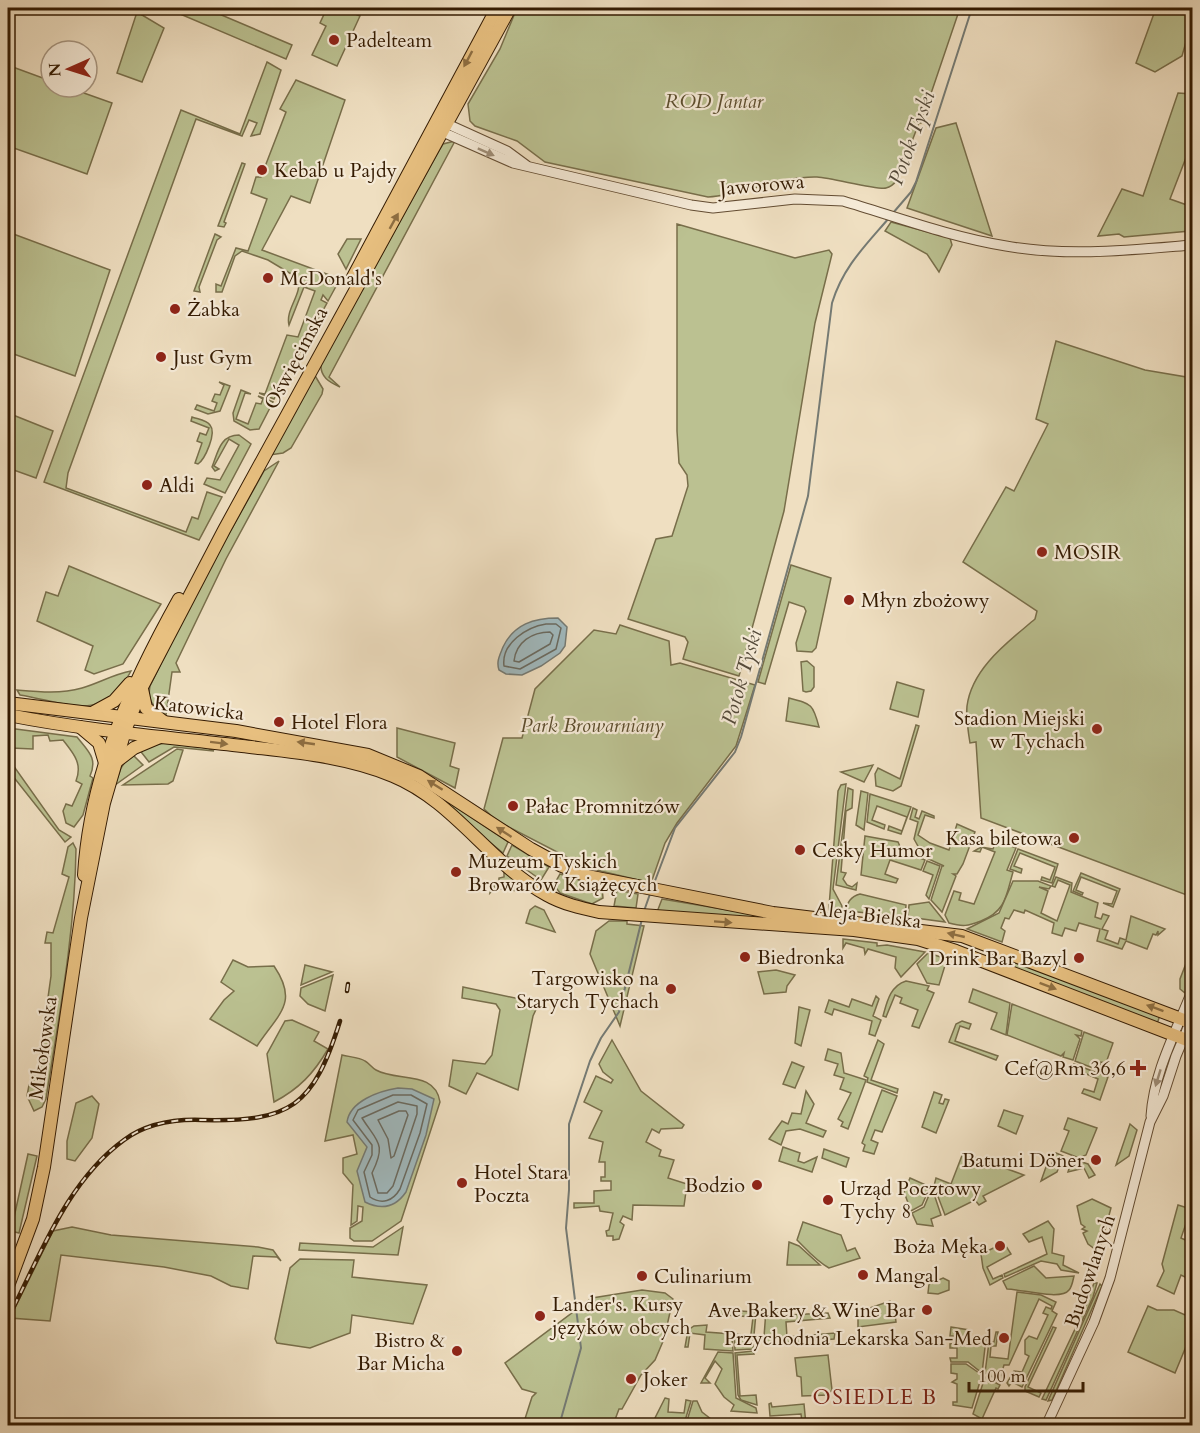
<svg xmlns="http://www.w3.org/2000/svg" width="1200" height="1433" font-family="Cardo,serif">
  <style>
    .green { fill: #bbc191; stroke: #786e4a; stroke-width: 1.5 }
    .water { fill: #a0b9be; stroke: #757a73; stroke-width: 1.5 }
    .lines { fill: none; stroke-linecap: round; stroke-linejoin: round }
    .shore { stroke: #6a6a60; stroke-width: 1.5 }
    .stream { stroke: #757a73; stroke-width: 2 }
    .minor-casing { stroke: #634c32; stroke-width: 11 }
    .major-casing { stroke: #341b02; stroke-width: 14 }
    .minor { stroke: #f5ead7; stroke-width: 9 }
    .major { stroke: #e8c080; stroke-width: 12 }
    .rail-casing { stroke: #341b02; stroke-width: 4.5 }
    .rail { stroke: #f5ead7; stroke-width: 2; stroke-dasharray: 7; stroke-linecap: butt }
    .oneway { fill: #8e6e41 }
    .oneway2 { fill: #9e8d77 }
    .poi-dot { fill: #8f2418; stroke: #f5ead7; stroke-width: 2 }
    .labels { text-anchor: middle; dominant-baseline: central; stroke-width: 4.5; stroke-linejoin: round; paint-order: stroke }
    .poi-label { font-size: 20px; fill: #341b02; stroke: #f5ead7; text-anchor: start }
    .park-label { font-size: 20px; font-style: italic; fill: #5c4d2d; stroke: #f5ead7 }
    .street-label { font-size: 20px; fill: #341b02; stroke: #f5ead7 }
    .water-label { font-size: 21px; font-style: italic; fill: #544a3a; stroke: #f5ead7 }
    .neighbourhood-label { font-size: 21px; letter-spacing: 1.5px; fill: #7a1f14; stroke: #f5ead7 }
  </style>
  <rect width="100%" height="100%" fill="#efdfc1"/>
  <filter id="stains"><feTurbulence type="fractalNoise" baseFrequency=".00333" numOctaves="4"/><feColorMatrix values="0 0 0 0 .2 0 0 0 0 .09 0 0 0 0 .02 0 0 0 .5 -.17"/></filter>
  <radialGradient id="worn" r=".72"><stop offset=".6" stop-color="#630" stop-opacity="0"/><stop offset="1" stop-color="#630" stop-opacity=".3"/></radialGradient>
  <g class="green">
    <path d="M166 8H205L292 45 286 59Z"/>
    <path d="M327 8H341L360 16 337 66 312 55 326 26 320 23Z"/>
    <path d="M517 8H960L921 123H919L897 180C894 184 891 187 886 188 876 190 833 178 817 177 780 176 745 195 708 197L545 162 517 141 475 126 470 121 468 104 500 49Z"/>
    <path d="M1156 8H1192V21L1182 56 1155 72 1136 63Z"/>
    <path d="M137 12 164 28 142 82 117 73Z"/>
    <path d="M267 62 281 70 260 134 251 136 257 123 249 120 242 136 196 119 68 473 66 488 186 532 192 517 198 519 207 492 222 497 199 540 44 482 181 110 240 134Z"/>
    <path d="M10 66 51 81V87H67L112 103 87 174 8 146V74Z"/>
    <path d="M296 80 345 100 310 203 291 196 262 250 340 279 328 301 323 295 321 300 327 303 274 399 259 393 265 394 287 335 298 337 315 291 304 287 289 325C285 309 303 294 298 278L268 260 242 251 235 256 222 292H216V284L221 286 236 248 248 251 267 199 251 193 256 177H261L286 112 280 109Z"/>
    <path d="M1178 93 1192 94V142L1170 199 1187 205 1190 201 1192 202 1190 231 1124 237 1119 234 1098 236 1122 189 1143 196Z"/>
    <path d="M956 123 992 236 907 208 936 128Z"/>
    <path d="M455 141 329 377 340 387C329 382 320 377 321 364L440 149 443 144Z"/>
    <path d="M242 163 245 164 224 222 226 223 224 227 218 226Z"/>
    <path d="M891 222 950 238 952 245 939 272 927 254 885 231Z"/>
    <path d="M677 224 795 258 829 250 832 254 815 323 784 511 739 676 683 659 688 642 685 637 628 619 656 539 672 536 688 486 687 475 679 463 677 431Z"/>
    <path d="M8 232 110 270 75 376 8 352Z"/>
    <path d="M215 234 221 237 217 240 199 287 200 292 194 291Z"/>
    <path d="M347 239H361L346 269 338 254Z"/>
    <path d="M1056 341 1145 370 1192 378V897L981 818 976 742 970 743C968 731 966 718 967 706 972 668 1008 642 1035 619L1037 611 963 562 1006 487 1014 491 1048 424 1036 419Z"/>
    <path d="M314 374 323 389 322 394 291 448 283 453 269 455Z"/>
    <path d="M219 382 230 386 220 411 208 414 195 409 197 405 214 411 217 403 212 401 215 394 220 395 224 385Z"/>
    <path d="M241 390 251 394 245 393 236 419 248 424 256 403 261 404 263 399 258 396 273 402 259 429 250 430 234 421 233 413Z"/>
    <path d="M8 413 53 431 36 478 8 468Z"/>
    <path d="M192 417C197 419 207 420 210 425 217 433 205 459 198 464L195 463 202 443 197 441 200 433 206 435 209 428 191 421Z"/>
    <path d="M239 435 251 444 225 493 204 484 207 478 220 480 239 445 229 439 214 466 219 469 215 471 212 467C218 452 220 435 239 435Z"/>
    <path d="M279 461 226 559 176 663 180 672H172L166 715C154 707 147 702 150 686L197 591 264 471Z"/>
    <path d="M791 565 831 578 816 648 812 652 797 651 796 643 806 611 804 607 789 602 765 684 758 682Z"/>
    <path d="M69 566 161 604 123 664 94 674 85 670 93 646 37 621 46 592 58 596Z"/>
    <path d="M620 625 669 641 671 665 680 663 755 685 736 746 677 823 665 843 651 883 588 868 497 821 484 809 503 738H522L535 689 594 630 616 634Z"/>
    <path d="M807 661 814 667V687L811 691 806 692 803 691 801 662Z"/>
    <path d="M131 671C103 724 68 703 20 695L17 690C40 692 60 694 82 688 99 683 114 674 131 671Z"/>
    <path d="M897 682 924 690 918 717 890 709Z"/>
    <path d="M789 698C812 704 813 704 819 727L786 721Z"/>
    <path d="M916 725 919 726 901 786 893 791 876 786 875 774 878 768 900 779Z"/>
    <path d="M8 728 77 737C88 751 98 758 90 776L93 778 83 815 74 827 66 823 63 811 66 804 72 806 82 784 76 781C83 763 73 753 63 740L50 741 48 735 33 736V749L11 748 8 744Z"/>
    <path d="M397 728 455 743 450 766 459 769 455 788 397 757Z"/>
    <path d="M165 743 208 748 214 751 174 747 149 762 138 748Z"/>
    <path d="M177 749 183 750 173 781 168 784 123 785Z"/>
    <path d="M131 753 143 765 115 785 121 768Z"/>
    <path d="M8 758 59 830 71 837 65 842 8 770Z"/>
    <path d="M873 765 864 782 841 772Z"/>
    <path d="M407 774 508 842 503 853Z"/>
    <path d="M846 784 833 889 842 906 841 911 829 910V907L838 791 841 785Z"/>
    <path d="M848 788 853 790 852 808 846 811 841 872 846 873 843 879 847 885 852 887 857 883 856 890 836 885Z"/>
    <path d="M861 791 868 793 864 830 856 825Z"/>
    <path d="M870 794 911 807 901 834 888 830 889 826 902 831 907 817 877 806 872 820 885 825 884 829 867 822Z"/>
    <path d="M913 808 917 810 915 817 919 819 922 811 934 816V818L925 815 918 835 930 843 949 850 957 824 975 832 963 864 957 874H953L956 876 942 912 931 900 942 866H944L924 857 914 839 918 822 910 819Z"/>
    <path d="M865 836 898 842 902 851 925 860 921 870 890 860 885 874 898 879 896 883 861 875Z"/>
    <path d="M997 840 1016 848 1007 870 1013 872C1006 896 1006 911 981 921 968 926 963 927 949 923L945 915 954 891 961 893 959 900 974 904 995 852 982 847 980 852 974 851 981 847 993 849Z"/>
    <path d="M73 843 76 849C75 933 59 1016 46 1099L42 1107 34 1111 27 1096 29 1085 38 1069 51 976V943H45L47 932 53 933 69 877 62 874 68 847Z"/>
    <path d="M512 845 549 867 541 880 507 856Z"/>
    <path d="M1018 849 1058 864 1052 883 1041 880 1042 877 1050 880 1055 867 1020 853 1014 866 1022 869 1021 873 1010 869Z"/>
    <path d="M927 861 940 866 929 899 926 895 933 875 923 871Z"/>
    <path d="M504 871 520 881 518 891 495 888 490 893 491 888 499 883V878L504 877Z"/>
    <path d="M1081 873 1120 889 1113 907 1103 903 1112 904 1117 891 1081 877 1076 890 1083 893 1082 895 1073 891Z"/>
    <path d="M560 874 602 887 603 898 592 904 560 893 554 885Z"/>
    <path d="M1056 877 1072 883 1071 892 1098 903 1095 917 1101 919 1103 914 1109 916 1102 929 1108 931 1105 939 1118 944 1120 938 1126 940 1131 916 1165 929 1158 935V931L1156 935 1153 934 1147 949 1126 941 1122 949 1097 941 1100 929 1079 923 1076 931 1065 928 1062 936 1052 933 1054 923 1025 910 1024 913 1014 910 1009 919 1005 918 1001 928 1005 931 1002 942 967 929 999 913 1013 881H1038L1051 886 1049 889 1039 887 1048 891 1041 913 1057 921 1070 885 1058 880 1055 887 1052 886Z"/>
    <path d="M617 890 638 894 636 908 614 906Z"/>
    <path d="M860 894 906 905 905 917 848 911C845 903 852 896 860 894Z"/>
    <path d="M662 899 776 918 786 920 657 912Z"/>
    <path d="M929 902 945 922 908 917 909 905Z"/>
    <path d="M535 906 544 910 555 932 526 923 530 910Z"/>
    <path d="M609 921H627V924L644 926 620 1026 590 954 596 931Z"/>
    <path d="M843 939 877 943V946L887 945 925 952 901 977 895 968 896 957 868 949 865 954 864 948 846 943 843 948Z"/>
    <path d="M1192 948V976L1185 993 1180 989V979Z"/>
    <path d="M928 953 947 959 939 985 927 983 917 964Z"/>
    <path d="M1004 955 1160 1015 1157 1024 1001 963Z"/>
    <path d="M233 960 248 967 274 966C299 1003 279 1013 257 1046L210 1019 224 1000 234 991 221 982Z"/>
    <path d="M305 965 332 972 301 985Z"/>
    <path d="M776 970 795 975 787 986 786 992 764 994 758 972Z"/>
    <path d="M333 975 325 1011 308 1004 300 996 301 988Z"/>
    <path d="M906 981 929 986 927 990 934 993 919 1028 912 1026 918 1010 900 1003 902 998 895 995 886 1017 883 1016C887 1002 890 986 906 981Z"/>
    <path d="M463 987 539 1003 533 1016 518 1090 477 1073 466 1094 449 1086 453 1060 485 1064 492 1055 500 1010 496 1004 462 998Z"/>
    <path d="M973 989 1010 1003 1006 1035 991 1029 997 1013 969 1002Z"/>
    <path d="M876 996 879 999 873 1016 881 1020 875 1036 869 1034 872 1021 834 1009 832 1015 825 1012 829 1000 849 1007 852 999 872 1006Z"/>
    <path d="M1012 1004 1082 1031 1081 1036 1076 1035 1080 1039 1073 1060 1063 1057 1064 1053 1061 1056 1007 1035Z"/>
    <path d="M799 1007 810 1010 801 1046 795 1043Z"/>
    <path d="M292 1020 319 1032 314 1041 328 1049C314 1073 299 1089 274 1102L267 1054 285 1021Z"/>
    <path d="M962 1021 971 1024 969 1029 960 1026 955 1041 998 1056 996 1060 949 1042 956 1024Z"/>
    <path d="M1084 1032 1113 1043 1106 1063 1101 1062 1098 1070 1075 1061Z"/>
    <path d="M612 1040 641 1091 684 1125 682 1128 661 1129 659 1133 652 1129 646 1142 661 1150 659 1156 674 1160 668 1178 687 1184 684 1206 633 1205 632 1220 623 1216 620 1222 624 1225 619 1239 613 1240V1236H607L606 1231 609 1230 613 1213 600 1211 599 1206 574 1208V1203H594V1191L611 1190V1181H601V1177H605V1162H599L603 1142 589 1138 602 1111 584 1102 596 1076 611 1083 613 1080 603 1072 599 1064Z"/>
    <path d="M878 1040 884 1044 871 1080 898 1089 897 1093 867 1082 868 1078 864 1076Z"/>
    <path d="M828 1049 841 1053 844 1073 866 1080 848 1129 841 1126 843 1122 838 1119 851 1093 840 1089 844 1078 834 1075 838 1064 825 1060Z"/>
    <path d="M342 1055C349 1057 359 1057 365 1061 369 1063 372 1068 376 1070 397 1082 435 1070 440 1102L401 1221 372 1241H354L350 1238V1228L362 1221 363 1207 358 1206 357 1221 351 1225 353 1185 343 1173V1158L357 1154 353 1135 325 1141Z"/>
    <path d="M792 1062 804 1067 795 1088 783 1084Z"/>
    <path d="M1074 1064 1108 1077 1100 1100 1082 1093 1084 1089 1094 1092 1098 1079 1073 1068Z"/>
    <path d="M882 1090 897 1096 882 1132 875 1130 871 1140 878 1143 874 1154 863 1151 865 1145 862 1143Z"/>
    <path d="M806 1091 814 1104 806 1123 826 1131 823 1137 800 1129 786 1131 781 1145 769 1139 782 1121 788 1124 792 1113 801 1114Z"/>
    <path d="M934 1092 942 1095 939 1103 943 1104 945 1099 949 1100 936 1133 922 1127Z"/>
    <path d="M92 1096 99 1104 92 1138 75 1161 67 1159V1141L76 1103Z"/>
    <path d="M1004 1110 1023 1116 1016 1134 998 1126Z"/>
    <path d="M1068 1118 1097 1128 1086 1155 1079 1158 1061 1151 1069 1131 1064 1129Z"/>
    <path d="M1130 1124 1137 1130 1129 1156 1116 1165Z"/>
    <path d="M783 1147 800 1153 798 1161 804 1163 817 1157 812 1172 779 1161Z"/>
    <path d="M824 1149 849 1158 846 1167 822 1158Z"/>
    <path d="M963 1153 1024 1175 983 1196 986 1201 979 1205 975 1200 945 1215 934 1186 936 1178 951 1184Z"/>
    <path d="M1056 1153 1063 1156 1057 1172 1041 1181 1046 1167 1050 1168Z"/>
    <path d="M28 1154 37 1156 19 1233 11 1231Z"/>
    <path d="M1072 1159 1088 1164 1095 1175 1089 1178 1084 1168 1068 1172Z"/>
    <path d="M910 1178 930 1187 922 1205 911 1211 904 1192Z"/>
    <path d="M932 1188 941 1215 931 1219 933 1226 917 1224 912 1213 924 1207Z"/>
    <path d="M1092 1199 1111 1208 1099 1252 1088 1244 1083 1233 1087 1231 1082 1229 1085 1227 1081 1224 1077 1206Z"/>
    <path d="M1178 1205 1191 1209 1181 1238 1192 1243V1263L1187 1278 1181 1275 1174 1294 1157 1286 1164 1271 1162 1264Z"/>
    <path d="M1048 1221 1054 1229 1052 1253 1064 1256 1063 1265 1079 1273 1061 1270 1057 1264 1041 1261 1005 1277 1004 1274 1047 1254 1042 1237 1029 1242 1023 1234Z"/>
    <path d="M803 1222 841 1235 847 1251 855 1248 860 1258 829 1268C816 1261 807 1250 797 1240Z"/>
    <path d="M72 1227 111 1235 258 1247 273 1250 281 1261 277 1257 253 1256 248 1289 231 1286 211 1276 164 1267 61 1255 50 1321 10 1318 53 1231Z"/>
    <path d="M403 1227 398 1255 299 1250 300 1243 373 1247Z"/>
    <path d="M789 1242 799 1246 820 1265H787Z"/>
    <path d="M1004 1243 1011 1254 987 1267 993 1279 1002 1275 1003 1278 990 1285 983 1268 981 1254Z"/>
    <path d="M300 1259 354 1260 352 1277 427 1285 413 1324 352 1315 350 1333 310 1348 277 1343 275 1339 290 1268Z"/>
    <path d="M1034 1266 1046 1278 1074 1276C1073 1280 1072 1287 1069 1290 1061 1301 1021 1289 1007 1289L1003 1281Z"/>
    <path d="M943 1278 949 1281V1290L938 1294 928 1293 929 1284Z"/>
    <path d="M1094 1283H1097L1093 1297 1046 1400 1042 1399 1084 1310Z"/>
    <path d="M1100 1284 1102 1286 1052 1400 1048 1401Z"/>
    <path d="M642 1290 665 1293 673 1299 664 1339 655 1360 641 1375 622 1409H619L613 1425H523L532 1397 536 1393 522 1389 505 1363 592 1298Z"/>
    <path d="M1017 1292 1041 1295 1056 1302 1052 1311 1057 1314 1022 1387 1012 1382 1009 1386 1007 1383 1014 1371 1022 1372 1029 1356 1025 1354V1340L1029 1336 1037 1339 1048 1315 1043 1313 1046 1307 1051 1309 1052 1306 1039 1299 1009 1365H1004L1001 1375 1004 1377 1002 1382 985 1373 989 1342H994L996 1332H998L996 1346H991L990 1357 1008 1359Z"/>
    <path d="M890 1301 894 1305 896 1322 858 1327V1312Z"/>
    <path d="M1148 1306 1157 1310H1174L1192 1318V1332L1175 1373 1128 1352Z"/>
    <path d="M714 1309 754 1312 756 1313 754 1335 751 1334 753 1317 713 1314Z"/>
    <path d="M766 1310 787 1315 828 1313 830 1318 786 1322 787 1337 835 1333 834 1339 766 1344 764 1337Z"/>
    <path d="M707 1325 706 1332 732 1334 733 1351 704 1349 705 1335 690 1333 688 1347H685L688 1330 694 1326Z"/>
    <path d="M951 1327 969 1330 968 1342 983 1343 986 1339 982 1373 968 1362H951L950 1358H957V1348H950V1344L960 1343 959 1336H950Z"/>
    <path d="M1053 1327 1056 1328 1028 1387 1041 1393 1039 1397 1025 1391V1387Z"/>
    <path d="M734 1334 753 1336V1349L735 1350Z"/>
    <path d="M753 1351 754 1354 737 1355 740 1396 756 1395 757 1405 741 1400 738 1395 735 1353Z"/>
    <path d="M718 1352 733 1353 736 1398 756 1408 757 1413 731 1411 734 1405 724 1397 715 1384 722 1369 715 1361 705 1378 710 1383H701Z"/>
    <path d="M828 1355 832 1390 828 1395 802 1396 801 1377 797 1376 795 1358Z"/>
    <path d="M951 1364H966L982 1375 972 1408 953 1405V1402H957V1384L952 1382 957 1379V1374L951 1373Z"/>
    <path d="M985 1377 1000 1385 998 1389 996 1388 982 1419 973 1414Z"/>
    <path d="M665 1398 669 1399 668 1412 684 1413 686 1400 691 1401 684 1424 654 1420Z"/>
    <path d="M693 1401H697L702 1412 711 1419 710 1425 686 1424Z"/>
    <path d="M771 1403 772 1407 804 1404 806 1425H795V1422H802L801 1414 770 1416 769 1404Z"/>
  </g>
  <g class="water">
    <path d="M558 618 567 627 565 646 560 653 541 666 522 675 506 674 499 670C496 661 500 655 503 647 514 624 534 618 558 618Z"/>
    <path d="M398 1088 412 1089 434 1099 426 1135 406 1192C395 1208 381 1210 365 1202L357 1171 367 1147 347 1122C350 1101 379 1091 398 1088Z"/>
  </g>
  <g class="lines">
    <g class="shore">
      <path d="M546 624H556L561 628 556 649 520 669 504 666C501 643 527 627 546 624Z"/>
      <path d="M550 632 553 635 550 644 519 662 514 661C516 642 532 632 550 632Z"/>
      <path d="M393 1095H411L427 1104 420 1133 400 1189C393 1201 382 1205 370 1197L364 1172 372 1155V1145L353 1120 358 1110Z"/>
      <path d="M398 1102 417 1106V1114L393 1186 387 1193H378L372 1173C387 1143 377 1142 362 1118Z"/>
      <path d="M399 1111H406L408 1115 394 1156 391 1158 388 1139 378 1120Z"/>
    </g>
    <g class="stream">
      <path d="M893 213 911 192 916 182 972 8"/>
      <path d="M653 886 675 828 735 752 741 737 808 496 832 303C843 267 865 246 889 218"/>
      <path d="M644 911 650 894"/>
      <path d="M559 1426 581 1348 566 1228 569 1190V1124L590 1061 601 1038 619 1012 642 919"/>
    </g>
    <g class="minor-casing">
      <g id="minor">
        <path d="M443 122 507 151 526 165"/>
        <path d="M438 130 513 163 691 205 713 208 795 199 843 201C897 217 950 237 1006 246 1067 257 1131 250 1192 245"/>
        <path d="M1151 1116C1154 1071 1176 1032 1192 991"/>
        <path d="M1046 1426 1094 1322 1110 1278 1150 1122 1163 1096 1176 1056 1192 1018"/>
      </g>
    </g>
    <g class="major-casing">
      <g id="major">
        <path d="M353 277 497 8"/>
        <path d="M142 689 146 708 164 722"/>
        <path d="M8 703 236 731 368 755 419 776 531 849 562 866 587 876 773 913 962 936 1192 1023"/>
        <path d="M92 713 114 701 130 683"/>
        <path d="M8 715C84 730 164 737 242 746 291 752 346 756 393 776 454 801 490 864 547 895 563 904 581 908 599 912L854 930 918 939 956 951 1192 1042"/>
        <path d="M80 727 99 743 105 763"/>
        <path d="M117 761 134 748 160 737"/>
        <path d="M84 875C90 775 131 685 179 599"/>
        <path d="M8 1286 33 1219 44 1167 81 918 104 803 125 731 142 687 224 530 510 8"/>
      </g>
    </g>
    <use href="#minor" class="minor"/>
    <use href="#major" class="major"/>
    <g class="rail-casing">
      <g id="rail">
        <path d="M347 991 348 984"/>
        <path d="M8 1318C40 1257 66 1182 124 1140 147 1123 175 1119 202 1120 291 1122 313 1107 340 1021"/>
      </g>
    </g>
    <use href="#rail" class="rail"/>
  </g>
  <defs><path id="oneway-solid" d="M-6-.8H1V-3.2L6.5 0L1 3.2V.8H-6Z" transform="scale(1.5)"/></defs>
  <g class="oneway">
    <use href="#oneway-solid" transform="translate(468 59) rotate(118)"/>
    <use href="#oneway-solid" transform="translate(394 221) rotate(-61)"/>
    <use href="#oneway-solid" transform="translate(219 743) rotate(7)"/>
    <use href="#oneway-solid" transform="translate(306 743) rotate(-172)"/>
    <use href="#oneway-solid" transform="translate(435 785) rotate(-148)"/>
    <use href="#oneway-solid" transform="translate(504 832) rotate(-147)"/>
    <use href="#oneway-solid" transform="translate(723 922) rotate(4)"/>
    <use href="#oneway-solid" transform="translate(956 935) rotate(-167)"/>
    <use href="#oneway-solid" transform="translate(1048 986) rotate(21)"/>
    <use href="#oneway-solid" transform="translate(1155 1008) rotate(-160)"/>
  </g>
  <g class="oneway2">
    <use href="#oneway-solid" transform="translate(486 152) rotate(24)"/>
    <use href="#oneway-solid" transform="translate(1158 1078) rotate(107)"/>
  </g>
  <g class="poi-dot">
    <circle cx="334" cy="40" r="6"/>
    <circle cx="262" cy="170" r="6"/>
    <circle cx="268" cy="278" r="6"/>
    <circle cx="175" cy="309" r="6"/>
    <circle cx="161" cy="357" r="6"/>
    <circle cx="147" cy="485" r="6"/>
    <circle cx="1042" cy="552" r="6"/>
    <circle cx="849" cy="600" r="6"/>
    <circle cx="279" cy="722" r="6"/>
    <circle cx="1097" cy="729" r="6"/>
    <circle cx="513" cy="806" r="6"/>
    <circle cx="1074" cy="838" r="6"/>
    <circle cx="800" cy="850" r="6"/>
    <circle cx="456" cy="872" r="6"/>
    <circle cx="745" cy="957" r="6"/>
    <circle cx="1079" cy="958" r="6"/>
    <circle cx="671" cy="989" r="6"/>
    <path d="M1135 1059h6v6h6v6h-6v6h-6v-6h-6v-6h6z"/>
    <circle cx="1096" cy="1160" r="6"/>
    <circle cx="462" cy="1183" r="6"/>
    <circle cx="757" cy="1185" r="6"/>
    <circle cx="828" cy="1200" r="6"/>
    <circle cx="1000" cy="1246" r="6"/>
    <circle cx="863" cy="1275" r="6"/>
    <circle cx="642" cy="1276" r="6"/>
    <circle cx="927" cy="1310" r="6"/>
    <circle cx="540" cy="1316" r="6"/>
    <circle cx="1004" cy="1338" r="6"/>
    <circle cx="457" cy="1351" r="6"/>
    <circle cx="631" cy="1379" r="6"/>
  </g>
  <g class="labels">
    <g class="poi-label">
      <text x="346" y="40">Padelteam</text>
      <text x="274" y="170">Kebab u Pajdy</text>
      <text x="280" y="278">McDonald's</text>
      <text x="187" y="309">Żabka</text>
      <text x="173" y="357">Just Gym</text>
      <text x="159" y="485">Aldi</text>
      <text x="1054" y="552">MOSIR</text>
      <text x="861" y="600">Młyn zbożowy</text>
      <text x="1085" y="718" text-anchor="end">Stadion Miejski<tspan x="1085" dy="23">w Tychach</tspan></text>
      <text x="291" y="722">Hotel Flora</text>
      <text x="525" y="806">Pałac Promnitzów</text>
      <text x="1062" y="838" text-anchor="end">Kasa biletowa</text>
      <text x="812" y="850">Cesky Humor</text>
      <text x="468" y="861">Muzeum Tyskich<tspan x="468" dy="23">Browarów Książęcych</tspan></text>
      <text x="757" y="957">Biedronka</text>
      <text x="1067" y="958" text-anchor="end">Drink Bar Bazyl</text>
      <text x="659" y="978" text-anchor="end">Targowisko na<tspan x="659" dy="23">Starych Tychach</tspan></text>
      <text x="1126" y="1068" text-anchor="end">Cef@Rm 36,6</text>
      <text x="1084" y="1160" text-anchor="end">Batumi Döner</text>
      <text x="474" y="1172">Hotel Stara<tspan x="474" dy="23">Poczta</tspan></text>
      <text x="745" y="1185" text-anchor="end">Bodzio</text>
      <text x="840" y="1188">Urząd Pocztowy<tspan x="840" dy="23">Tychy 8</tspan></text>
      <text x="988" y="1246" text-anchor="end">Boża Męka</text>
      <text x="875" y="1275">Mangal</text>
      <text x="654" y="1276">Culinarium</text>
      <text x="552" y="1304">Lander's. Kursy<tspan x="552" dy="23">języków obcych</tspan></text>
      <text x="915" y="1310" text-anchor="end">Ave Bakery &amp; Wine Bar</text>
      <text x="992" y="1338" text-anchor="end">Przychodnia Lekarska San-Med</text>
      <text x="445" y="1340" text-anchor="end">Bistro &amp;<tspan x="445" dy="23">Bar Micha</tspan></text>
      <text x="643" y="1379">Joker</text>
    </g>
    <g class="park-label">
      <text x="714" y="101">ROD Jantar</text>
      <text x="592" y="725">Park Browarniany</text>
    </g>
    <g class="street-label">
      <text transform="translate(762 185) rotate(-5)">Jaworowa</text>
      <text transform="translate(296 358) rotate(-62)">Oświęcimska</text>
      <text transform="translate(199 708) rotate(7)">Katowicka</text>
      <text transform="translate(868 915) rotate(7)">Aleja Bielska</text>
      <text transform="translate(43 1048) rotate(-82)">Mikołowska</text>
      <text transform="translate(1090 1271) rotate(-71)">Budowlanych</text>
    </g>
    <g class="water-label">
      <text transform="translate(912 138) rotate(-70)">Potok Tyski</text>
      <text transform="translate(742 677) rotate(-74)">Potok Tyski</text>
    </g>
    <g class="neighbourhood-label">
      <text x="875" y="1397">OSIEDLE B</text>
    </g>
  </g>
  <rect width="1200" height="1433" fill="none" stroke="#efdfc1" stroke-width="30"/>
  <rect x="9" y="9" width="1182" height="1415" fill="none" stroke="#341b02" stroke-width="3"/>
  <rect x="15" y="15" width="1170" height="1403" fill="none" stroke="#341b02" stroke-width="1.5"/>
  <g transform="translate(69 69) rotate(267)"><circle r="28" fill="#f5ead7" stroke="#a89782" stroke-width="1.5"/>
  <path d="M0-4.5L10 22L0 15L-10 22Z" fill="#8f2418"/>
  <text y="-9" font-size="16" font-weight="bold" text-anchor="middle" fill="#341b02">N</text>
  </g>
  <path d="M969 1382v9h114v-9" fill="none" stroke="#341b02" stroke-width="3"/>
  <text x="978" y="1382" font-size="18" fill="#341b02" stroke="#f5ead7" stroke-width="4.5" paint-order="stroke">100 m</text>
  <rect width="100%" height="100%" filter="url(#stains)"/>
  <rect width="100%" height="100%" fill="url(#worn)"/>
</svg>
